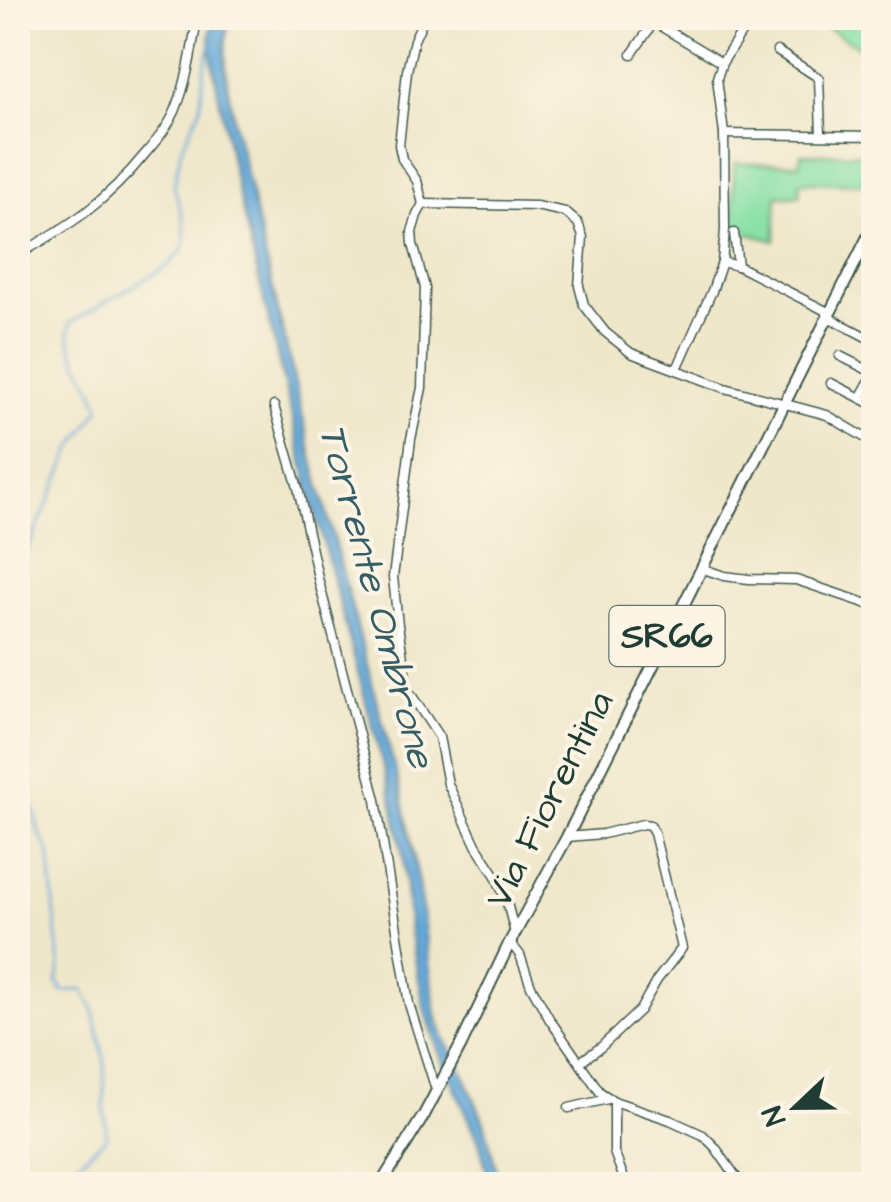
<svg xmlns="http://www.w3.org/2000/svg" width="891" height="1202" font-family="'Architects Daughter',sans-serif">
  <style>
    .green { fill: #85dfa5; stroke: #528e6c; stroke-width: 2.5 }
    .water { fill: #64a8d9; stroke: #427286; stroke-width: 2.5 }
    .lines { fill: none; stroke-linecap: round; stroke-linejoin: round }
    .stream { stroke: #64a8d9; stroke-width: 2.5 }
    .minor-casing { stroke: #3e564a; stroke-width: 11 }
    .major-casing { stroke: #3e564a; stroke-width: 14 }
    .minor { stroke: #fff; stroke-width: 8 }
    .major { stroke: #fff; stroke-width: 10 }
    .labels { text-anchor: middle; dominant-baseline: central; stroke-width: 8; stroke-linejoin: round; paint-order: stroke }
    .shield { fill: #fcf5e5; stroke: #617469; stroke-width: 2.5 }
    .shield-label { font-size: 35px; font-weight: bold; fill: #1f3d34 }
    .street-label { font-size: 38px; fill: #1f3d34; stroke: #fcf5e5 }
    .water-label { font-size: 40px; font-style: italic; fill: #345d66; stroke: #fcf5e5 }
  </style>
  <rect width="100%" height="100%" fill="#fcf5e5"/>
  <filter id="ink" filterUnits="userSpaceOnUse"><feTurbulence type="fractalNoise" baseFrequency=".01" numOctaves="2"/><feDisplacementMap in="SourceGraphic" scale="20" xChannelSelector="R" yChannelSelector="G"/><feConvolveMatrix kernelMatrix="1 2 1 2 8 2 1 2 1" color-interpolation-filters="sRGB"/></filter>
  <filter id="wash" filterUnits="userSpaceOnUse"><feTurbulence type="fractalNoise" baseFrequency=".0048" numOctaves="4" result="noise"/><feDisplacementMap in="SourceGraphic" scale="40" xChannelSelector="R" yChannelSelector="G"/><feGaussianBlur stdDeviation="2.25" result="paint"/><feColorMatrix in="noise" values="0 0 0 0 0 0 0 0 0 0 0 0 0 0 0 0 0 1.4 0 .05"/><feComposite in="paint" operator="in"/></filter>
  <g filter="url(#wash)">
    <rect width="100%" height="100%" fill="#efe7ca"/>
    <g class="green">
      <path d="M811 18H873V44L866 45V48L862 49Z"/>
      <path d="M801 154H860L872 161 861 184 800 182 799 196H777L775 241 733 230 734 163 799 164Z"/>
    </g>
    <path class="water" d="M213 18H229C221 55 228 94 236 131L314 465 402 796 417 874 436 1015 444 1037 464 1075 484 1122 500 1184H490L479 1141 439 1052 424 1006 410 931 403 855 391 795 314 508 233 171 211 54 210 38Z"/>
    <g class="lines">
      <g class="stream">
        <path d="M18 571 73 447 100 408C94 381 64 354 70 323L169 265 182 250 185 241 184 221 174 187 181 149 200 110 204 71 210 45"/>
        <path d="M18 768 32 803 39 833 49 851 60 968 57 983 63 991 83 990 93 1008 105 1063 104 1108 107 1137 72 1168 37 1184"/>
      </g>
    </g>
  </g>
  <g filter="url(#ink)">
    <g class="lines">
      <g class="minor-casing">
        <g id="minor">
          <path d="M647 18 722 63"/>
          <path d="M777 51 819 78 821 134"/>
          <path d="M632 54 654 22"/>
          <path d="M724 134 874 136"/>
          <path d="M423 204 417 181 402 159 399 145 407 71 414 40 424 18"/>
          <path d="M734 233 738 266"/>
          <path d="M18 255C72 224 105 203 145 154 157 140 169 126 176 109 188 79 192 49 197 18"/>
          <path d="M722 262 738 266 830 313"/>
          <path d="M828 317 874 341"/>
          <path d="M840 356 874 373"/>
          <path d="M677 369 712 291 722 262 725 230 724 134 717 78 722 63 751 18"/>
          <path d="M831 383 874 405"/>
          <path d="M860 398 874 373"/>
          <path d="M274 406 298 488 319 582 376 800 409 1004 437 1093"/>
          <path d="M701 568 724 576 749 579 796 580 874 606"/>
          <path d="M567 837 603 834 643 824 650 825 654 833 682 948 657 980 640 1010 601 1047 580 1062"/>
          <path d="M515 933 507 903 496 876 476 845 448 784 439 737 408 690 398 625 393 577 411 439 422 388 425 288 413 244 412 232 417 215 423 204 536 206 565 212 578 223 583 237 579 286 584 305 605 332 631 353 725 388 827 415 874 443"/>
          <path d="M510 942 520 955 531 986 550 1020 600 1092 614 1101 670 1120 703 1135 715 1147 741 1184"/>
          <path d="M614 1101V1152L626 1184"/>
          <path d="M569 1108 608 1099"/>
        </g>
      </g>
      <g class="major-casing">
        <path id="major" d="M381 1184 424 1115 460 1047 510 942 567 837 874 225"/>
      </g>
      <use href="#minor" class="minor"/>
      <use href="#major" class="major"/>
    </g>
  </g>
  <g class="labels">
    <rect class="shield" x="609.5" y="606" width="115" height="60" rx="8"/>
    <g class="shield-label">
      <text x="667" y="636">SR66</text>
    </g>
    <g class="street-label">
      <text transform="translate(550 800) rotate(-63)">Via Fiorentina</text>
    </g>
    <g class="water-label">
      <text transform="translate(376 596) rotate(75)">Torrente Ombrone</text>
    </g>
  </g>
  <rect width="891" height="1202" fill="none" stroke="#fcf5e5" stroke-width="60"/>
  <g transform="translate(796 1107) rotate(248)" stroke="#fcf5e5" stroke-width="8" paint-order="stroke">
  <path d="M0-8L18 38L0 25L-18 38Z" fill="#1f3d34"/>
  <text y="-15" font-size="28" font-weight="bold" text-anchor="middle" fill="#1f3d34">N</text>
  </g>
</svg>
